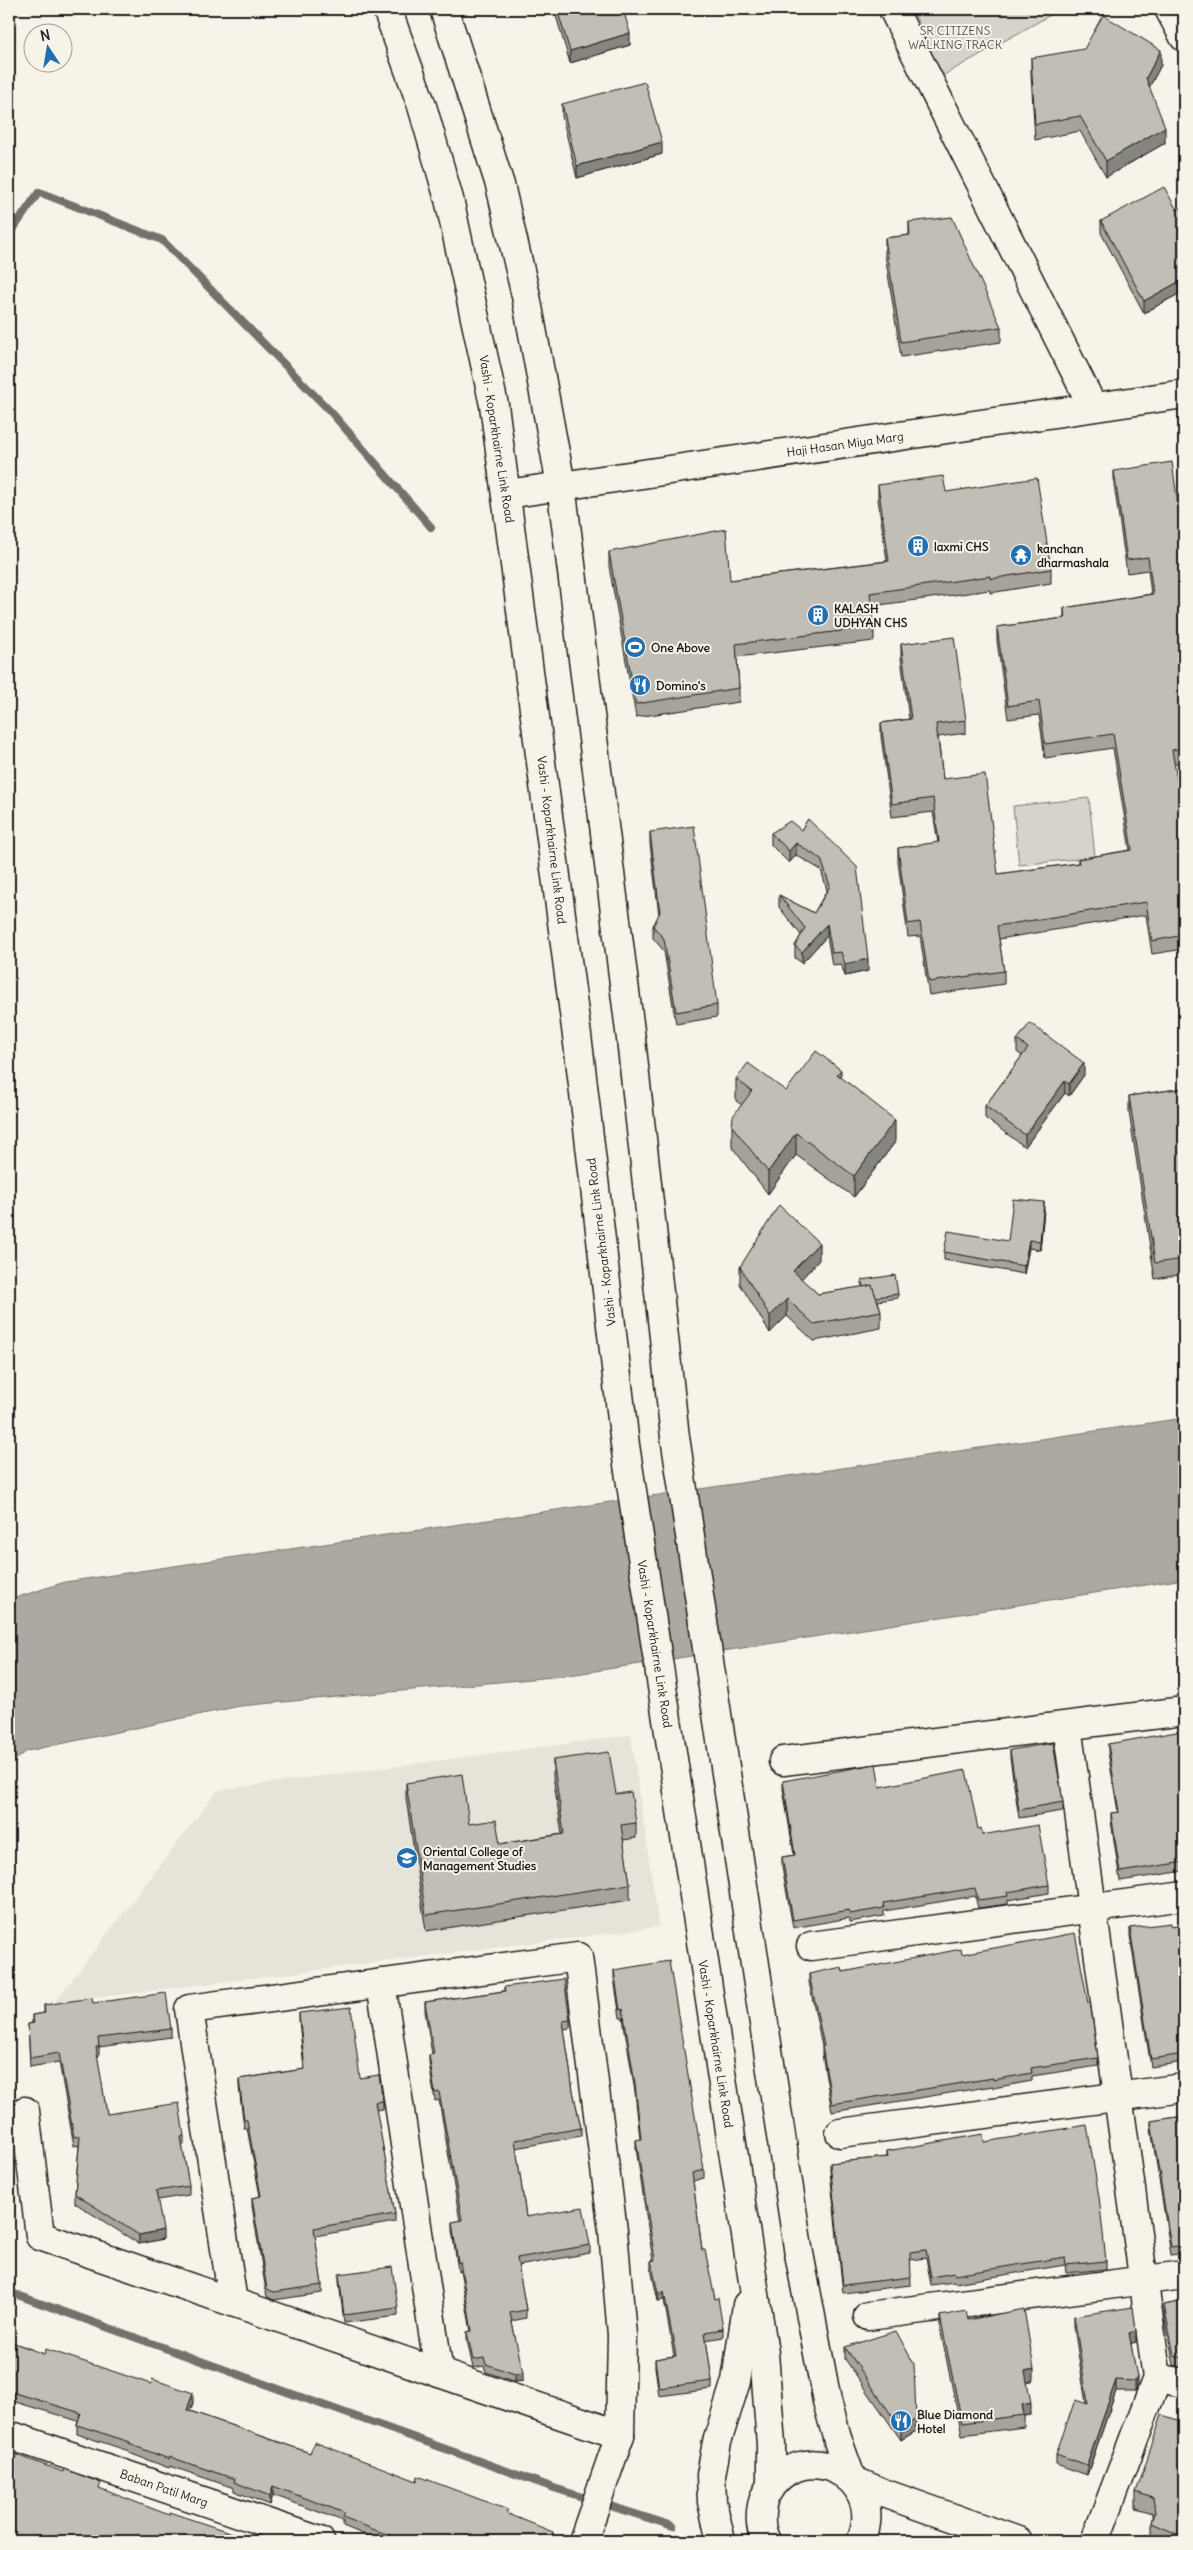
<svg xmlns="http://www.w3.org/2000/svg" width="1193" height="2550" font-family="Delius,sans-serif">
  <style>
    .built { fill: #e6e3d9 }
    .green { fill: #d7d3cb; stroke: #7a7874 }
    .water { fill: #aca9a2; stroke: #72716c }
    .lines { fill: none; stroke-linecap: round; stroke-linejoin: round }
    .stream { stroke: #72716c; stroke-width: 8 }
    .minor-casing { stroke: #1c1c1c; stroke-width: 31 }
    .major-casing { stroke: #1c1c1c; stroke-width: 31 }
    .minor { stroke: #f7f3e8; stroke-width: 28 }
    .major { stroke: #f7f3e8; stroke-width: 28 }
    .wall { fill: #a5a39c; stroke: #1c1c1c }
    .shaded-wall { fill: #86857f; stroke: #1c1c1c }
    .building { fill: #c0beb5; stroke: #1c1c1c }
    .labels { text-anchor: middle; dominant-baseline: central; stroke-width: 4; stroke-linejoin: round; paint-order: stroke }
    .park-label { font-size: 12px; fill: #545351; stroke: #f7f3e8 }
    .street-label { font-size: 12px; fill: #1c1c1c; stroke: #f7f3e8 }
    .poi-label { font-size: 12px; font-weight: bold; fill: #1c1c1c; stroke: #f7f3e8; text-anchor: start }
  </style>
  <rect width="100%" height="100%" fill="#f7f3e8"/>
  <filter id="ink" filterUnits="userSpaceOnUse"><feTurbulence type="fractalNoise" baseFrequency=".02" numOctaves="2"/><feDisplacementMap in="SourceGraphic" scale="10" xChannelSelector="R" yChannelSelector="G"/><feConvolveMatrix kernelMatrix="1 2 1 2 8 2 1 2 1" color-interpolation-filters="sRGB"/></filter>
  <g filter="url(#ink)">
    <path class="built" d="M631 1735 659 1927 54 2003 218 1790Z"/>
    <g class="green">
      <path d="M912 9H1061L942 76Z"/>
      <path d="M1089 798 1095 857 1019 865 1013 806Z"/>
    </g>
    <path class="water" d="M1184 1418V1579L563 1676 240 1706 27 1751 9 1765V1600L65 1582Z"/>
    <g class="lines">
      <g class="stream">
        <path d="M9 235 39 192 162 240 330 411 431 527"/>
        <path d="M9 2292 554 2488 673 2526"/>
      </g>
      <g class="minor-casing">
        <g id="minor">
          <path d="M893 9 1093 407"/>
          <path d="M1169 9 1184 37"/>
          <path d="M507 494 1184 394"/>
          <path d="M1067 1726 1157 2378 1095 2541"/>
          <path d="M783 1761 1184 1711"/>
          <path d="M811 1946 1184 1896"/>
          <path d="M381 1983 439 2373"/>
          <path d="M25 2111 40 2236 620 2435"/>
          <path d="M840 2133 1184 2088"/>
          <path d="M233 2302 189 2009 578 1957 613 2231 622 2335 620 2435 583 2541"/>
          <path d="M868 2316 1184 2275"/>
          <path d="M1157 2378 1184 2383"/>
          <path d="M9 2435 320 2541"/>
        </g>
      </g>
      <g class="major-casing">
        <g id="major">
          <path d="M387 9 422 106 449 199 494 405 579 1051 625 1445 764 2353 771 2445V2485"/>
          <path d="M444 9 500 185 526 296 561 485 631 1039 675 1437 798 2248 827 2401 838 2441 852 2480"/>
          <path d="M852 2480 883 2493 1018 2541"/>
          <path d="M721 2541 712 2502 711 2475 717 2442 736 2381 747 2305"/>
          <path d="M766 2541C759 2527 759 2508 766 2494 799 2433 889 2475 861 2541"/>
        </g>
      </g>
      <use href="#minor" class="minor"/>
      <use href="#major" class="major"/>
    </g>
    <g class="wall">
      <path d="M554 9H623L630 45 570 63Z"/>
      <path d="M1031 58 1161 65 1149 87 1165 143 1106 177 1080 131 1035 140 1031 74Z"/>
      <path d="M562 104 662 154 577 178 562 116Z"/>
      <path d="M1184 206V291L1144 313 1101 233V221L1177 210Z"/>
      <path d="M909 222 1001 327V342L901 357 885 254V238L909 235Z"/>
      <path d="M1114 471 1184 548V762L1174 764 1180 797 1184 796V949L1152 954 1146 915 999 939 1004 971V984L929 995 920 936 908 937 898 862V848L938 843 933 812 892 817 881 736V723L909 719 901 658V644L966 720V733L938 737 943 779 998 874 1078 863V859L1130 850 1113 748 1045 758 1039 715 1008 719 997 641V627L1064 618V608L1151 594 1148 570 1127 573 1114 484Z"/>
      <path d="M878 485 946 492 1051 569V583L990 593V590L872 606 874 627V641L737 657 739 688V702L636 717 609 566V552L730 580 887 561 878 499Z"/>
      <path d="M808 819 868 971 845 976 841 964 832 965 827 936 802 963 795 958V946L801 935 779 907V895L814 913 827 890 821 870 796 855 789 863 771 845V833L801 830Z"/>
      <path d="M650 832 717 1005V1017L676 1024 664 951 653 938V926L659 915 650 844Z"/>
      <path d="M1017 1040 1084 1075 1069 1096 1065 1093 1025 1147 985 1118V1106L1022 1056 1017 1052Z"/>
      <path d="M841 1077 895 1142 854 1197 796 1155 768 1194 732 1147V1126L742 1105 736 1101V1079L786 1091Z"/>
      <path d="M1184 1088V1274L1155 1279 1129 1112V1096Z"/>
      <path d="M1044 1210 1040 1250 1029 1248 1024 1274 944 1260V1252L1008 1241Z"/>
      <path d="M819 1260 801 1279 818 1294 862 1287V1280L898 1294V1298L878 1301 881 1311V1328L814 1341 787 1316 770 1333 740 1284V1267Z"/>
      <path d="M1184 1735V1871L1120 1881 1111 1821V1813L1118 1812 1108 1752V1744Z"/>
      <path d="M1010 1750 1063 1802V1811L1019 1818 1010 1758Z"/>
      <path d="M553 1760 616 1794 636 1823V1838L623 1840 630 1884V1900L426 1931 406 1798V1783L500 1844 562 1834 553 1776Z"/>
      <path d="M783 1781 880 1787 978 1829 982 1835 1049 1885V1893L1008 1900V1904L978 1908 975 1896 884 1911V1916L850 1922 849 1918 793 1928 782 1866V1857L794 1855 783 1789Z"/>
      <path d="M1184 1924V2062L1151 2067 1130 1936V1928L1171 1926Z"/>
      <path d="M962 1954 1098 2058V2066L1032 2076V2081L993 2088V2086L832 2112 822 2054V2046L809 1982V1974L843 1972Z"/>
      <path d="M614 1970 704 2170V2178L693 2181 702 2250 723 2329V2337L706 2340 712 2381V2389L659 2396 655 2367V2359L674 2356 664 2300 658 2301 651 2269V2261H653L636 2148V2140L640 2139 635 2092 623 2018H620L614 1978Z"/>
      <path d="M504 1987 570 2020V2028L564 2029 573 2091 581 2128V2136L516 2148 526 2217 590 2245V2253L518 2266 526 2310V2318L512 2321 523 2381 515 2382 486 2372 484 2366 473 2368 467 2340V2332L471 2331 460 2270 458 2271 452 2230V2222L460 2221 439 2100 435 2101 429 2063V2055L432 2054 425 2011V2002L504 1991Z"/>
      <path d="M93 2003 171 2029V2037L99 2047V2056H97L107 2114 184 2136V2145H182L189 2186V2195L157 2200 163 2239 139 2244 75 2203V2194L79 2145 74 2146 59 2062 30 2067 28 2024 32 2023V2015L44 2013V2005Z"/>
      <path d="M299 2013 360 2078 383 2101V2109L376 2110 395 2214V2222L315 2236 322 2285V2293L274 2300 267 2297 252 2206V2198L260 2196 247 2128H244L239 2087V2079L304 2069 299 2021Z"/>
      <path d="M1184 2116V2253L1171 2255 1151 2129V2121Z"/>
      <path d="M984 2142 1106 2261V2269L1066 2273 1065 2265 955 2283 954 2282 931 2285 926 2258 910 2260 911 2285 843 2293 830 2171V2163L887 2157V2151Z"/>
      <path d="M339 2274 398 2308V2316L344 2323 339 2282Z"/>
      <path d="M1184 2301V2368L1174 2365 1164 2315V2305Z"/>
      <path d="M940 2316 968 2320 1034 2380 1027 2382 1031 2415 1024 2416V2427L962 2435 940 2328Z"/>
      <path d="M1074 2316 1136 2342 1131 2343 1137 2388 1135 2391H1116L1087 2475 1056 2464V2454L1086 2404 1074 2327Z"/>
      <path d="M9 2341 44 2354 193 2403 190 2411 310 2453 417 2481 508 2514 553 2541H380L343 2526V2521L273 2495 270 2505 234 2491V2488L170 2466 169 2468 129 2453V2451L77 2434V2425L78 2421 9 2400Z"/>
      <path d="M845 2347 916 2431 901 2440 845 2359Z"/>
      <path d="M1184 2422V2541H1158L1152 2539V2523L1153 2518V2513L1136 2508V2492Z"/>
    </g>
    <g class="shaded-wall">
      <path d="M630 33V45L570 63V51Z"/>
      <path d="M1161 50V65L1146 94V78Z"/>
      <path d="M1165 127V143L1106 177V161Z"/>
      <path d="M662 142V154L577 178V166Z"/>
      <path d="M1184 279V291L1144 313V301Z"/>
      <path d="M796 843V855L789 863V851Z"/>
      <path d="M827 924V936L802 963V952Z"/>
      <path d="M868 959V971L845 976V964Z"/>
      <path d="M1084 1063V1075L1069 1096V1084Z"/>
      <path d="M841 1070V1092L837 1074Z"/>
      <path d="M1065 1081V1093L1025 1147V1135Z"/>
      <path d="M895 1120V1142L854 1197V1176Z"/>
      <path d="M796 1133V1155L768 1194V1172Z"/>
      <path d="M1044 1202V1210L1040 1250V1241Z"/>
      <path d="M1029 1240V1248L1024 1274V1266Z"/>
      <path d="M819 1243V1260L793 1288V1271Z"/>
      <path d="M787 1299V1316L770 1333V1316Z"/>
      <path d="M12 2085V2093L9 2097V2089Z"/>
      <path d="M163 2230V2239L139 2244V2235Z"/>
      <path d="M664 2292V2300L658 2301V2293Z"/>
      <path d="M1136 2331V2342L1129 2344V2333Z"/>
      <path d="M1034 2369V2380L1025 2383V2371Z"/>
      <path d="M523 2373V2381L515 2382V2374Z"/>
      <path d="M1137 2377V2388L1135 2391V2381Z"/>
      <path d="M1116 2380V2391L1087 2475V2465Z"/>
      <path d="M193 2393V2403L187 2419V2410Z"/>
      <path d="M1031 2403V2415L1024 2416 1022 2405Z"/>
      <path d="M916 2419V2431L901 2440V2429Z"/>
      <path d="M273 2486V2495L270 2505V2496Z"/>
      <path d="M553 2532V2541H549Z"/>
    </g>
    <g class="building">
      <path d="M557 9H623L630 33 570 51Z"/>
      <path d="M1103 15 1161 50 1146 78 1165 127 1106 161 1080 116 1035 124 1031 58 1084 49Z"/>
      <path d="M645 82 662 142 577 166 562 104Z"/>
      <path d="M1164 187 1177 210 1184 206V279L1144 301 1101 221Z"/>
      <path d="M952 217 1001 327 901 342 885 238 910 235 909 222Z"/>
      <path d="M1172 462 1184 548V748L1172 750 1180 797 1184 796V935L1152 941 1146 902 997 926 1004 971 929 982 920 922 908 924 898 848 939 842 933 798 892 804 881 723 911 719 901 644 954 637 966 720 936 724 943 779 985 774 998 874 1079 863 1078 859 1132 850 1113 734 1045 744 1039 701 1008 706 997 627 1065 618 1064 608 1153 594 1148 557 1127 560 1114 471Z"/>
      <path d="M943 476 946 492 1037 478 1051 569 990 579V576L870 593 874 627 736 644 739 688 636 704 609 552 726 529 730 580 889 561 878 485Z"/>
      <path d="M808 819 857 867 868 959 845 964 841 952 832 953 827 924 802 952 795 946 805 928 779 895 814 913 830 886 821 859 796 843 789 851 771 833 790 821 801 830Z"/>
      <path d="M694 826 717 1005 676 1012 664 939 653 926 660 912 650 832Z"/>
      <path d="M1030 1023 1084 1063 1069 1084 1065 1081 1025 1135 985 1106 1028 1048 1017 1040Z"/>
      <path d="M816 1051 841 1070 837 1074 895 1120 854 1176 796 1133 768 1172 732 1126 733 1116 752 1091 736 1079 748 1063 786 1091Z"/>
      <path d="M1184 1088V1259L1155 1263 1129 1096Z"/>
      <path d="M1013 1199 1044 1202 1040 1241 1029 1240 1024 1266 944 1252 948 1231 1008 1241Z"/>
      <path d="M779 1205 819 1243 793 1271 818 1294 872 1285 881 1311 814 1324 787 1299 770 1316 740 1267Z"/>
      <path d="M895 1275 898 1294 876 1297 872 1285 863 1287 862 1280Z"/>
      <path d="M1182 1731 1183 1735H1184V1862L1120 1872 1111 1813 1119 1812 1108 1744Z"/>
      <path d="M1053 1743 1063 1802 1019 1810 1010 1750Z"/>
      <path d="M609 1752 616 1794 631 1792 636 1823 621 1825 630 1884 426 1915 406 1783 462 1774 469 1824 496 1820 500 1844 564 1834 553 1760Z"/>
      <path d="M876 1764 880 1787 966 1770 978 1829 981 1828 982 1835 1038 1825 1049 1885 1007 1892 1008 1896 978 1900 975 1888 883 1903 884 1908 850 1914 849 1910 793 1920 782 1857 795 1855 783 1781Z"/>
      <path d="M1171 1923V1926L1184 1924V2054L1151 2059 1130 1928Z"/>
      <path d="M1075 1933 1088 2003 1090 2002 1098 2058 1031 2068 1032 2073 993 2080V2078L832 2104 822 2046H824L809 1974 842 1967 843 1972 961 1949 962 1954Z"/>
      <path d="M669 1961 704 2170 692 2173 702 2250H705L715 2299 718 2298 723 2329 705 2332 712 2381 659 2388 655 2359 676 2356 664 2292 658 2293 651 2261 655 2260 636 2140 641 2139 635 2084 623 2009 620 2010 614 1970Z"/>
      <path d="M564 1979 570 2020 563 2021 573 2091 581 2128 515 2140 526 2217 583 2207 590 2245 517 2258 526 2310 510 2313 523 2373 515 2374 486 2364 484 2358 473 2360 467 2332 472 2331 460 2262 458 2263 452 2222 462 2220 439 2092 435 2093 429 2055 434 2054 425 2002 505 1991 504 1987Z"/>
      <path d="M166 1993 171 2029 98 2038 99 2047H96L107 2114 179 2103 184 2136 181 2137 189 2186 156 2191 163 2230 139 2235 75 2194 80 2136 74 2137 59 2053 30 2058 28 2024 34 2023 32 2015 45 2013 44 2005 92 1998 93 2003Z"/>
      <path d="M351 2007 360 2078 379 2075 383 2101 375 2102 395 2214 314 2228 322 2285 274 2292 267 2289 252 2198 261 2196 247 2120H244L239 2079 305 2069 299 2013Z"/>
      <path d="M9 2083 12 2085 9 2089Z"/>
      <path d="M1184 2116V2245L1171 2247 1151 2121Z"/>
      <path d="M1087 2125 1099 2197 1106 2261 1066 2265 1065 2257 955 2275 954 2273 931 2277 926 2250 910 2252 911 2277 843 2285 830 2163 888 2157 887 2151 983 2134 984 2142Z"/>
      <path d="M392 2267 398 2308 344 2315 339 2274Z"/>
      <path d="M1184 2301V2358L1174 2355 1164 2305Z"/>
      <path d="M1133 2307 1136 2331 1129 2333 1137 2377 1135 2381 1116 2380 1087 2465 1056 2454 1075 2400 1088 2404 1074 2316Z"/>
      <path d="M1024 2309 1034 2369 1025 2371 1031 2403 1022 2405 1024 2415 962 2423 940 2316 966 2311 968 2320Z"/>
      <path d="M896 2331 914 2364 916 2419 901 2429 845 2347Z"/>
      <path d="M9 2341 44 2354 46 2349 151 2384 152 2379 193 2393 187 2410 310 2453 314 2442 417 2481 418 2476 508 2510 506 2513 553 2532 549 2541H407L375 2530 343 2517 345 2513 273 2486 270 2496 234 2482 235 2479 170 2457 169 2459 129 2444 130 2442 77 2425 81 2413 9 2391Z"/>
      <path d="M1162 2415 1184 2422V2537L1152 2523 1155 2513 1153 2498 1136 2492Z"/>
      <path d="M9 2452 63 2472 64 2469 101 2483 99 2488 169 2515V2512L256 2541H9Z"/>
    </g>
  </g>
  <defs>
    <g id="building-disc" transform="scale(1.125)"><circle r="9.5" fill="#1f6fb2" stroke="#f7f3e8"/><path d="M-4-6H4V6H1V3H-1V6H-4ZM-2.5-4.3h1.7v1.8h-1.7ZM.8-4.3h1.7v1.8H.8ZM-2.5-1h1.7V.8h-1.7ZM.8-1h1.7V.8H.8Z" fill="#fff"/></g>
    <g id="temple-disc" transform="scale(1.125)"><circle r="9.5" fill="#1f6fb2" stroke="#f7f3e8"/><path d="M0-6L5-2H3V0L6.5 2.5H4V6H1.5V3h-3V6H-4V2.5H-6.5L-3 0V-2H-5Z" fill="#fff"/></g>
    <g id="stadium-disc" transform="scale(1.125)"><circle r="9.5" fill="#1f6fb2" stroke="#f7f3e8"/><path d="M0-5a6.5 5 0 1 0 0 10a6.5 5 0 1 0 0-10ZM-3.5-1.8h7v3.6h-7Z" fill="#fff"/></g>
    <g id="restaurant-disc" transform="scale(1.125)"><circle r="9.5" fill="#1f6fb2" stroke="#f7f3e8"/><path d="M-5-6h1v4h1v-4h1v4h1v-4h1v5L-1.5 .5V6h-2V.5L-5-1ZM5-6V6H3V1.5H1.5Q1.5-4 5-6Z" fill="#fff"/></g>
    <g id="university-disc" transform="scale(1.125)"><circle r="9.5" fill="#1f6fb2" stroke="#f7f3e8"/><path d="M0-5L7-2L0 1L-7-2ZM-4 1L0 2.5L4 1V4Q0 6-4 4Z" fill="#fff"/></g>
  </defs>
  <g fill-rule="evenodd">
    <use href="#building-disc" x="918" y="546"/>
    <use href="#temple-disc" x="1021" y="555"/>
    <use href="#building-disc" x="818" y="615"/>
    <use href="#stadium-disc" x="635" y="647"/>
    <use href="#restaurant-disc" x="640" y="685"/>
    <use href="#university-disc" x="407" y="1858"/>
    <use href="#restaurant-disc" x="901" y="2421"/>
  </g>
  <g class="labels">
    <g class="park-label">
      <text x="955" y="30">SR CITIZENS<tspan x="955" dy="14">WALKING TRACK</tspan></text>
    </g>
    <g class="street-label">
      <text transform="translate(497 439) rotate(81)">Vashi - Koparkhairne Link Road</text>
      <text transform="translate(845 444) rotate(-8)">Haji Hasan Miya Marg</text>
      <text transform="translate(552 840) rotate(83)">Vashi - Koparkhairne Link Road</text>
      <text transform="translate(601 1242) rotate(-97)">Vashi - Koparkhairne Link Road</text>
      <text transform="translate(655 1644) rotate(81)">Vashi - Koparkhairne Link Road</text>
      <text transform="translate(716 2044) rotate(81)">Vashi - Koparkhairne Link Road</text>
      <text transform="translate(164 2488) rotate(19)">Baban Patil Marg</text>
    </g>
    <g class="poi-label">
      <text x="934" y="546">laxmi CHS</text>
      <text x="1037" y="548">kanchan<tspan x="1037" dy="14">dharmashala</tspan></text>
      <text x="834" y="608">KALASH<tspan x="834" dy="14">UDHYAN CHS</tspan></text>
      <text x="651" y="647">One Above</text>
      <text x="656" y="685">Domino's</text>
      <text x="423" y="1851">Oriental College of<tspan x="423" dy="14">Management Studies</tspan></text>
      <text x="917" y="2414">Blue Diamond<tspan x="917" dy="14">Hotel</tspan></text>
    </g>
  </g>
  <rect width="1193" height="2550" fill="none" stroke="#f7f3e8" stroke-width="30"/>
  <rect x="15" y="15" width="1163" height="2520" fill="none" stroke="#1c1c1c" stroke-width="2" filter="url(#ink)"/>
  <g transform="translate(48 48) rotate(348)"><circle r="24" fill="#f7f3e8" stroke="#9f9d96"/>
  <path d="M0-4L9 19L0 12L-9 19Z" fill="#1f6fb2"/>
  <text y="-8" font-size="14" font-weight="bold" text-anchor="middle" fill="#1c1c1c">N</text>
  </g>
</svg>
